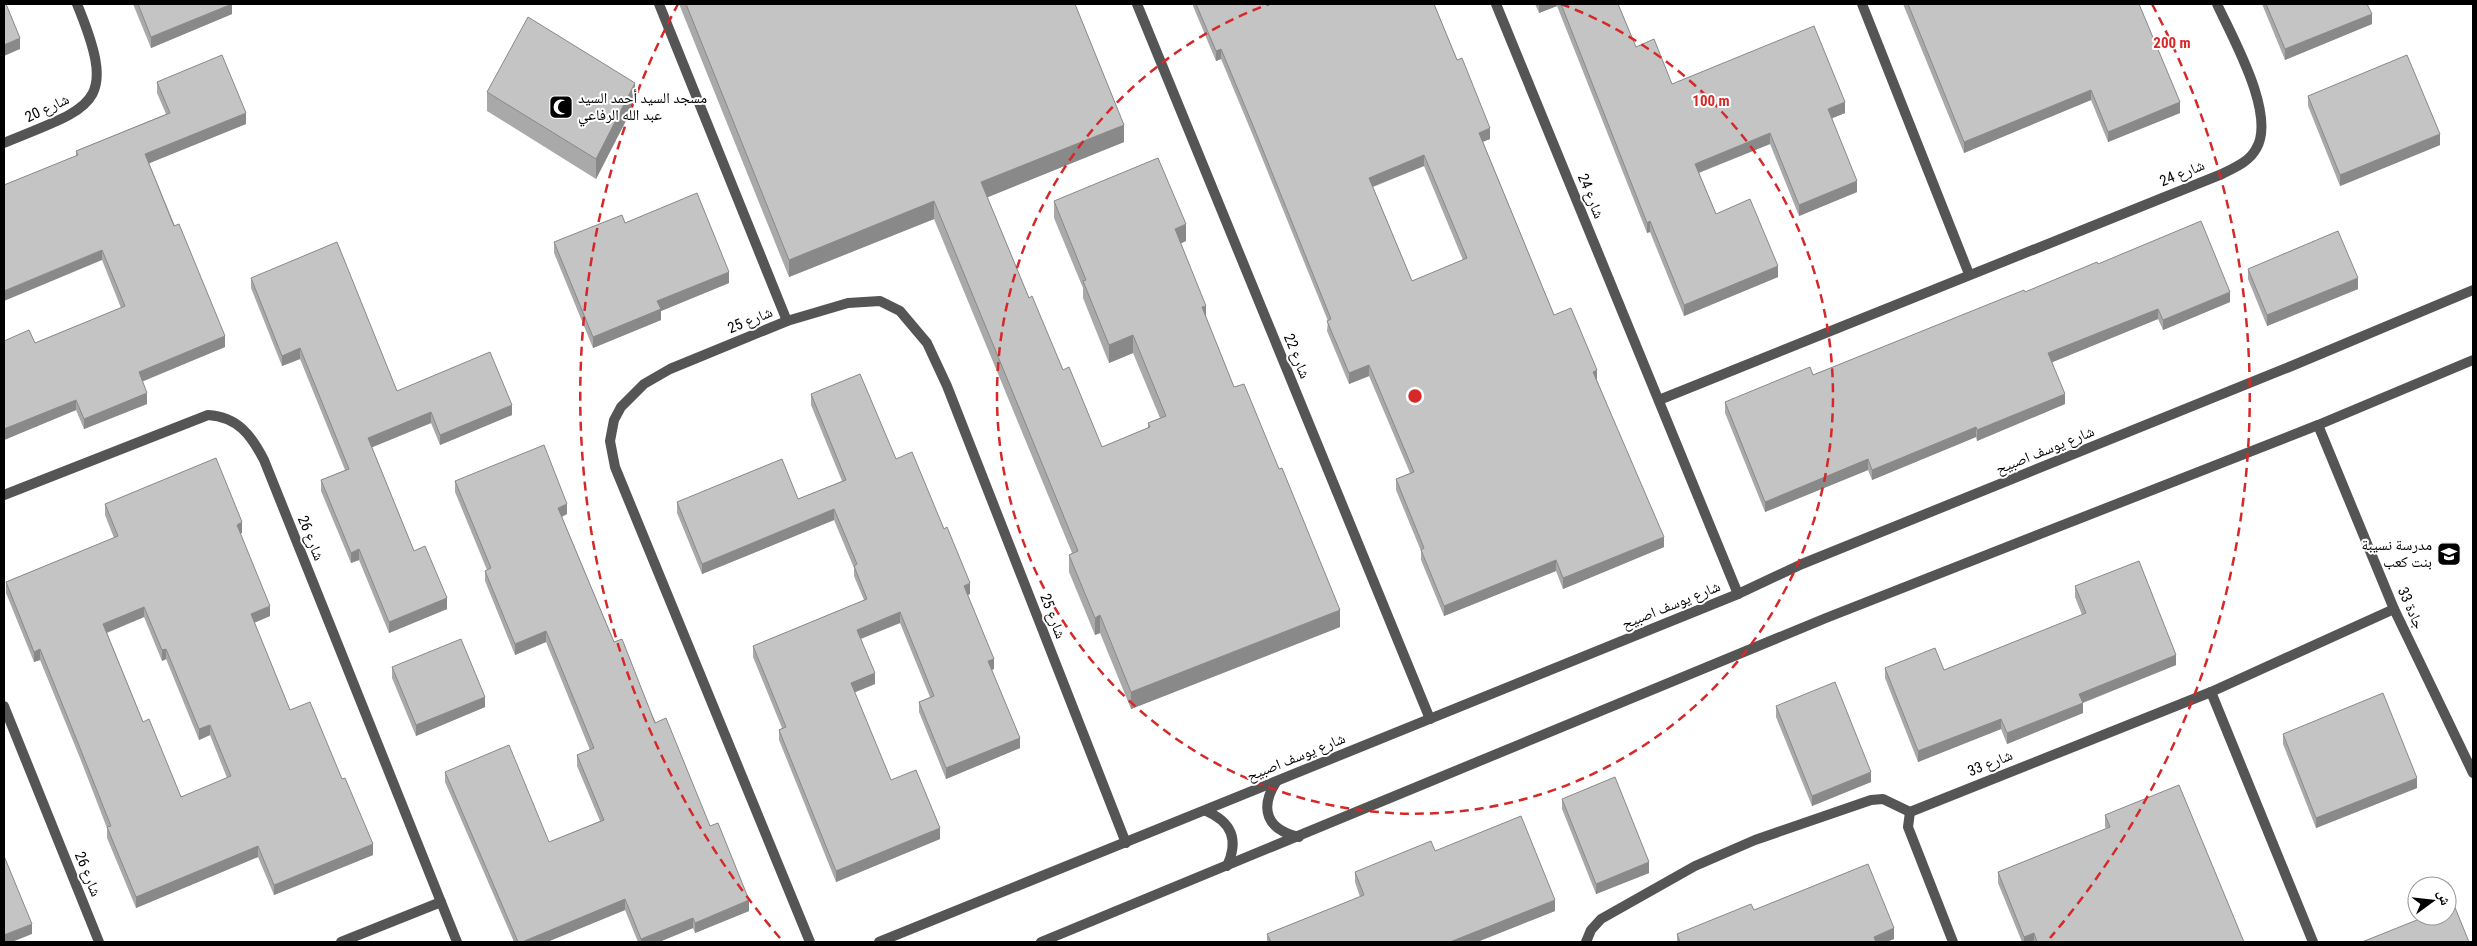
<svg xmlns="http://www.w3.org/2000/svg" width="2477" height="946" font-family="'Roboto Condensed','Noto Naskh Arabic',sans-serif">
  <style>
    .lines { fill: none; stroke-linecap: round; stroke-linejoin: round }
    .minor { stroke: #555; stroke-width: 10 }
    .tertiary { stroke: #555; stroke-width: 10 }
    .wall { fill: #a9a9a9; fill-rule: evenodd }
    .shaded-wall { fill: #898989 }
    .building { fill: #c4c4c4; stroke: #898989; fill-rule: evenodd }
    .ring { fill: none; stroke: #d62828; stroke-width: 2.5; stroke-dasharray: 9 6 }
    .labels { text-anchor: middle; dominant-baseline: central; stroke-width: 4; stroke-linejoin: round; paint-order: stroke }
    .poi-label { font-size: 15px; fill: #000; stroke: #fff; text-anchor: start }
    .street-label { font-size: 15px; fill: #000; stroke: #fff }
    .centre { fill: #d62828; stroke: #fff; stroke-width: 2.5 }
    .ring-label { font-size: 15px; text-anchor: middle; font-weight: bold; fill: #d62828; stroke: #fff; stroke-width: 4; stroke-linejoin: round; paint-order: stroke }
  </style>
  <rect width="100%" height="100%" fill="#fff"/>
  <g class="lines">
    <g class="minor">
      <path d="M659 4 787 321"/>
      <path d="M1137 4 1430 719"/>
      <path d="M1496 4 1738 594"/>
      <path d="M1862 4 1969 274"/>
      <path d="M4 143C94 106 119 106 77 4"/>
      <path d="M1659 400 2222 174C2234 168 2249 162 2256 149 2277 115 2232 37 2217 4"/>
      <path d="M2318 425 2394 609 2473 773"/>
      <path d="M4 495 208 415C238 417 251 435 264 460L457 942"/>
      <path d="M2211 692 2313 942"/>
      <path d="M4 706 99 942"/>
      <path d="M1910 812 2211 692 2394 609"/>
      <path d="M1910 812 1908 827 1953 942"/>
      <path d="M341 942 441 902"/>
      <path d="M810 942 615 467 610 441 614 420 621 407 644 384 670 369 787 321 848 303 880 301 900 311 927 343 947 386 1126 843"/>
      <path d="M1586 942 1591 930 1601 919 1695 866 1755 840 1871 800 1883 799 1910 812"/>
    </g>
    <g class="tertiary">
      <path d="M1276 782C1259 809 1267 830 1299 837"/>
      <path d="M1206 811C1232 822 1239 840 1227 866"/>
      <path d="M879 942 1738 594 1802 564 2294 365 2473 290"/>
      <path d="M1041 942 1826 618 2318 425 2473 360"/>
    </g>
  </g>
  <g class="wall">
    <path d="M133 4H232V14L151 48Z"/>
    <path d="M679 4H1075L1124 142 987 197 1029 298 1063 370 1102 447 1148 428V423L1160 418 1133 353 1109 363 1083 298V288L1054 218V201L1186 241 1181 243 1206 318 1234 387 1340 627 1131 709 1100 633 1095 635 1069 572V555L1072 553 934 219 789 277Z"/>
    <path d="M1193 4H1434L1490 139 1483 142 1554 315 1597 380 1664 547 1563 589 1556 571 1444 616 1421 560V551L1396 490V479L1410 473 1369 376 1349 384 1327 331 1328 321 1254 138 1221 59 1216 61 1193 6ZM1424 166 1463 260 1412 281 1373 187Z"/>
    <path d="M1535 4H1618L1636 47 1672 84 1845 113 1832 118 1857 192 1799 216 1770 144 1699 173 1716 214 1778 277 1684 316 1650 232 1647 233 1557 6 1539 13Z"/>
    <path d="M1903 4H2139L2180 113 2108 142 2091 100 1964 153Z"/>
    <path d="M2262 4H2367L2372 24 2285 60Z"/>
    <path d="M157 82 246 124 149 163 225 347 142 381 147 404 84 429 76 410 4 440V341L35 343 121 308 102 260 76 155V151L166 114 157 93Z"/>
    <path d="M487 92 635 103 596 179 487 111Z"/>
    <path d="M2308 96 2440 145 2340 186 2308 106Z"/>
    <path d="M625 223 729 283 661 311V320L593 348 554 253V242Z"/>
    <path d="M2098 264 2230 302 2163 330 2158 319 2052 362 2065 404 1977 441 1976 437 1872 480 1868 470 1765 512 1725 413V402L1813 375 2025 292Z"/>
    <path d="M2248 269 2358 289 2267 326 2248 279Z"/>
    <path d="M251 278 397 391 512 415 440 445 431 423 372 447 414 551 447 609 389 633 359 560 351 563 321 491V480L345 470 300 359 282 366 251 288Z"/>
    <path d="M811 394 896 459 970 594 968 595 994 669 992 670 1020 748 946 779 919 712V702L930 697 900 623 861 639 875 684 854 692 891 780 940 839 836 882 779 740V730L782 728 753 657V646L864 600 854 576V568L834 520 702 574 677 513V502L798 499 842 481 811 405Z"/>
    <path d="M455 481 567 514 562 517 614 642 710 826 749 911 695 933 693 928 659 942H638L625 910 547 942H514L445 782V772L549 842 600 821 577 766V755L590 750 546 642 515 655 485 581V571L487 570 455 492Z"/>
    <path d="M105 504 242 533 240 534 270 616 254 623 290 710 373 855 274 895 258 857 136 908 107 838V828L80 758 40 660 34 662 6 593V582L114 538 105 515ZM144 617 162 661 166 659 199 740 210 735 227 778 181 797 143 722 107 633Z"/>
    <path d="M2075 586 2176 665 2083 703V713L2007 744 2001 729 1918 762 1885 678V668L1944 670 2082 615 2075 597Z"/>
    <path d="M392 667 485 707 416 736 392 678Z"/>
    <path d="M1776 706 1871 782 1812 806 1776 717Z"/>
    <path d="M2283 734 2417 788 2316 828 2283 744Z"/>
    <path d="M1562 799 1649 873 1596 894 1562 809Z"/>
    <path d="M2105 815 2244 942H2022L1998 883V872L2106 829 2105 826Z"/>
    <path d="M1435 851 1555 911 1477 942H1267V934L1360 897 1355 882V872Z"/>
    <path d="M1754 910 1894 939 1886 942H1677V934Z"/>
  </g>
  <g class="shaded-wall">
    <path d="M232 4V14L151 48V37Z"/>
    <path d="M1539 4H1557V6L1539 13Z"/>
    <path d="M2372 14V24L2285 60V49Z"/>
    <path d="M20 38V49L4 56V45Z"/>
    <path d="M1221 49V59L1216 61V51Z"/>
    <path d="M635 83V103L596 179V159Z"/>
    <path d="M2091 90V100L1964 153V142Z"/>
    <path d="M1845 102V113L1828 120V109Z"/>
    <path d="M2180 102V113L2108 142V132Z"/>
    <path d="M246 113V124L145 165V154Z"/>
    <path d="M1124 125V142L981 200V182Z"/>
    <path d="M1490 128V139L1479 143V133Z"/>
    <path d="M1770 133V144L1695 174V164Z"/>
    <path d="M2440 134V145L2340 186V175Z"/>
    <path d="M1424 155V166L1369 188V178Z"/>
    <path d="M1857 181V192L1799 216V205Z"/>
    <path d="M934 201V219L789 277V260Z"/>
    <path d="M1650 221V232L1647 233V223Z"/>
    <path d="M1186 224V241L1175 246V229Z"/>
    <path d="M102 250V260L4 301V291Z"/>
    <path d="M1778 266V277L1684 316V305Z"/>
    <path d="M729 272V283L661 311V320L593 348V337L657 301Z"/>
    <path d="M2358 278V289L2267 326V315Z"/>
    <path d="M2230 292V302L2163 330V320Z"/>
    <path d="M1206 306V323L1202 307Z"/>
    <path d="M2158 309V319L2048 364V353Z"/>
    <path d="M1133 335V353L1109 363V345Z"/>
    <path d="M225 336V347L139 383V372Z"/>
    <path d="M300 348V359L282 366V356Z"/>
    <path d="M1369 365V376L1349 384V373Z"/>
    <path d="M1597 370V380L1593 382V372Z"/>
    <path d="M147 393V404L84 429V419Z"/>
    <path d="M2065 394V404L1977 441V430Z"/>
    <path d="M76 400V410L4 440V429Z"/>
    <path d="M512 405V415L440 445V435Z"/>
    <path d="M431 412V423L368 449V438Z"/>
    <path d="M1976 427V437L1872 480V470Z"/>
    <path d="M1868 459V470L1765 512V502Z"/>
    <path d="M567 504V514L558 518V508Z"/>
    <path d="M834 509V520L702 574V564Z"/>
    <path d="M242 522V533L237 535V525Z"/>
    <path d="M1664 537V547L1563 589V578Z"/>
    <path d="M359 549V560L351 563V553Z"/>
    <path d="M1556 560V571L1444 616V606Z"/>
    <path d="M970 583V594L964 596V586Z"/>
    <path d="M447 598V609L389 633V622Z"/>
    <path d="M270 606V616L251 624V614Z"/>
    <path d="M144 607V617L103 634V624Z"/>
    <path d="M1340 610V627L1131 709V692Z"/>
    <path d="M900 612V623L857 640V630Z"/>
    <path d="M1100 615V633L1095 635V618Z"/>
    <path d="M546 631V642L515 655V644Z"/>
    <path d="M40 649V660L34 662V652Z"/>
    <path d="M166 649V659L162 661V650Z"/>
    <path d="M2176 655V665L2079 704V694Z"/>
    <path d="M994 659V669L988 671V661Z"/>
    <path d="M875 673V684L851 694V683Z"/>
    <path d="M485 697V707L416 736V725Z"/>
    <path d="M2083 703V713L2007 744V733Z"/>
    <path d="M2001 719V729L1918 762V751Z"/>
    <path d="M210 725V735L199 740V729Z"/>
    <path d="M1020 738V748L946 779V768Z"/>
    <path d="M1871 772V782L1812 806V796Z"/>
    <path d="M2417 778V788L2316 828V818Z"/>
    <path d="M940 828V839L836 882V871Z"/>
    <path d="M373 844V855L274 895V885Z"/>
    <path d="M258 846V857L136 908V897Z"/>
    <path d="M1649 862V873L1596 894V884Z"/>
    <path d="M625 899V910L547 942H522Z"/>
    <path d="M749 900V911L695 933V923Z"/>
    <path d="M1555 900V911L1477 942H1450Z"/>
    <path d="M693 918V928L659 942H641V939Z"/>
    <path d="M32 924V934L12 942H4V935Z"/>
    <path d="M1894 928V939L1886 942H1874V937Z"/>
    <path d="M2034 933V942H2024V937Z"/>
  </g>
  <g class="building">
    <path d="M4 4H6L20 38 4 45Z"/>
    <path d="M138 4H232L151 37Z"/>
    <path d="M686 4H1075L1124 125 981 182 1029 298 1032 296 1063 370 1069 367 1102 447 1150 427 1148 423 1166 416 1133 335 1109 345 1083 281 1086 280 1054 201 1158 158 1186 224 1175 229 1206 306 1202 307 1234 387 1244 384 1279 469 1282 468 1340 610 1131 692 1100 615 1095 618 1069 555 1078 551 934 201 789 260Z"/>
    <path d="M1196 4H1434L1457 60 1462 58 1490 128 1479 133 1554 315 1571 308 1597 370 1593 372 1664 537 1563 578 1556 560 1444 606 1421 550 1424 548 1396 479 1414 472 1369 365 1349 373 1327 321 1331 319 1254 128 1221 49 1216 51ZM1424 155 1467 258 1412 281 1369 178Z"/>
    <path d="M1561 4H1618L1636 47 1654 39 1672 84 1814 26 1845 102 1828 109 1857 181 1799 205 1770 133 1695 164 1716 214 1750 199 1778 266 1684 305 1650 221 1647 223Z"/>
    <path d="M1908 4H2139L2180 102 2108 132 2091 90 1964 142Z"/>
    <path d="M2266 4H2367L2372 14 2285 49Z"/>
    <path d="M528 17 635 83 596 159 487 92Z"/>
    <path d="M222 55 246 113 145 154 174 226 179 224 225 336 139 372 147 393 84 419 76 400 4 429V341L29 330 35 343 125 306 102 250 4 291V185L78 155 76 151 170 113 157 82Z"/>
    <path d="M2407 55 2440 134 2340 175 2308 96Z"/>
    <path d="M697 193 729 272 657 301 661 309 593 337 554 242 622 215 625 223Z"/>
    <path d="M2201 221 2230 292 2163 320 2158 309 2048 353 2065 394 1977 430 1976 427 1872 470 1868 459 1765 502 1725 402 1810 367 1813 375 2024 290 2025 292 2097 262 2098 264Z"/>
    <path d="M2338 231 2358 278 2267 315 2248 269Z"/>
    <path d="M337 242 397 391 490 352 512 405 440 435 431 412 368 438 414 551 425 546 447 598 389 622 359 549 351 553 321 480 349 469 300 348 282 356 251 278Z"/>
    <path d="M860 374 896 459 912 452 944 529 947 527 970 583 964 586 994 659 988 661 1020 738 946 768 919 702 934 696 900 612 857 630 875 673 851 683 891 780 916 770 940 828 836 871 779 730 786 727 753 646 867 599 854 566 857 564 834 509 702 564 677 502 782 459 798 499 846 480 811 394Z"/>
    <path d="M544 445 567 504 558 508 614 642 622 639 655 723 666 718 710 826 718 823 749 900 695 923 693 918 641 939 625 899 522 942H518L445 772 509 745 549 842 604 820 577 755 594 748 546 631 515 644 485 571 491 568 455 481Z"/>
    <path d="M216 458 242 522 237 525 270 606 251 614 290 710 310 702 342 779 345 778 373 844 274 885 258 846 136 897 107 827 111 826 80 748 40 649 34 652 6 582 118 536 105 504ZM144 607 162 650 166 649 199 729 210 725 231 776 181 797 149 719 143 722 103 624Z"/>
    <path d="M2139 561 2176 655 2079 694 2083 703 2007 733 2001 719 1918 751 1885 668 1935 648 1944 670 2086 613 2075 586Z"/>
    <path d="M461 639 485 697 416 725 392 667Z"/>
    <path d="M1835 682 1871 772 1812 796 1776 706Z"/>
    <path d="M2383 693 2417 778 2316 818 2283 734Z"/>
    <path d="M1615 777 1649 862 1596 884 1562 799Z"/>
    <path d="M2179 785 2244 942H2037L2034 933 2024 937 1998 872 2110 827 2105 815Z"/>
    <path d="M1521 816 1555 900 1450 942H1271L1267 934 1364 895 1355 872 1431 841 1435 851Z"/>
    <path d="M4 856 32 924 4 935Z"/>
    <path d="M1868 864 1894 928 1874 937 1876 942H1680L1677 934 1751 904 1754 910Z"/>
    <path d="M2454 905 2469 942H2362L2427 916H2447V908Z"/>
  </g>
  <g class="ring">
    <path d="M1561 4A418 418 0 1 1 1269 4"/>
    <path d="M780 938A835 835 0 0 1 678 4M2152 4A835 835 0 0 1 2050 938"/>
  </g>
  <defs>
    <g id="mosque-square" transform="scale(1.25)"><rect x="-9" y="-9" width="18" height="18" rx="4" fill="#000" stroke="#fff"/><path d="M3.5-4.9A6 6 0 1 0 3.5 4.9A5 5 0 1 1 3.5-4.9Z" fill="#fff"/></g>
    <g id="school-square" transform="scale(1.25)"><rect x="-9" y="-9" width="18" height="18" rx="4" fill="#000" stroke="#fff"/><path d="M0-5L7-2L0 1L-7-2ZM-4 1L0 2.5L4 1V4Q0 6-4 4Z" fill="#fff"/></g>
  </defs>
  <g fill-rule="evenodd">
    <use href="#mosque-square" x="561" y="107"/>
    <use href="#school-square" x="2449" y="554"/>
  </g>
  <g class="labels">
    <g class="poi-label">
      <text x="578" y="98">مسجد السيد أحمد السيد<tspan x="578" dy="17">عبد الله الرفاعي</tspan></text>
      <text x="2432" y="545" text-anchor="end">مدرسة نسيبة<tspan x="2432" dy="17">بنت كعب</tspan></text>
    </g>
    <g class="street-label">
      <text transform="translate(47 108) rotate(-25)">شارع 20</text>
      <text transform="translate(2182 173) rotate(-22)">شارع 24</text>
      <text transform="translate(1591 196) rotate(68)">شارع 24</text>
      <text transform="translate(750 320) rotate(-22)">شارع 25</text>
      <text transform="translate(1297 356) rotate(68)">شارع 22</text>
      <text transform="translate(2045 450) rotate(-22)">شارع يوسف اصبيح</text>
      <text transform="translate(311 538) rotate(68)">شارع 26</text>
      <text transform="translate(1671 605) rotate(-22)">شارع يوسف اصبيح</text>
      <text transform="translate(2411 608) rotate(66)">جادة 33</text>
      <text transform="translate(1053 616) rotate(69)">شارع 25</text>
      <text transform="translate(1296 757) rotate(-22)">شارع يوسف اصبيح</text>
      <text transform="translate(1990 763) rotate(-22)">شارع 33</text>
      <text transform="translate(88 874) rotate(68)">شارع 26</text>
    </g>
  </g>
  <circle cx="1415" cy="396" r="8" class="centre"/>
  <g class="ring-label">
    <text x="2172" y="48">200 m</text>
    <text x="1711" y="106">100 m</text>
  </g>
  <rect width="2477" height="946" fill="none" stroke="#000000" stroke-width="10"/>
  <g transform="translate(2432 901) rotate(75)"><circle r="24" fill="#ffffff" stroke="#999999"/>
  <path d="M0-4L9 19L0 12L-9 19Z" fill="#000000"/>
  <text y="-8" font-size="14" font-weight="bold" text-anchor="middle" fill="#000000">ش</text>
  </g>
</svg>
